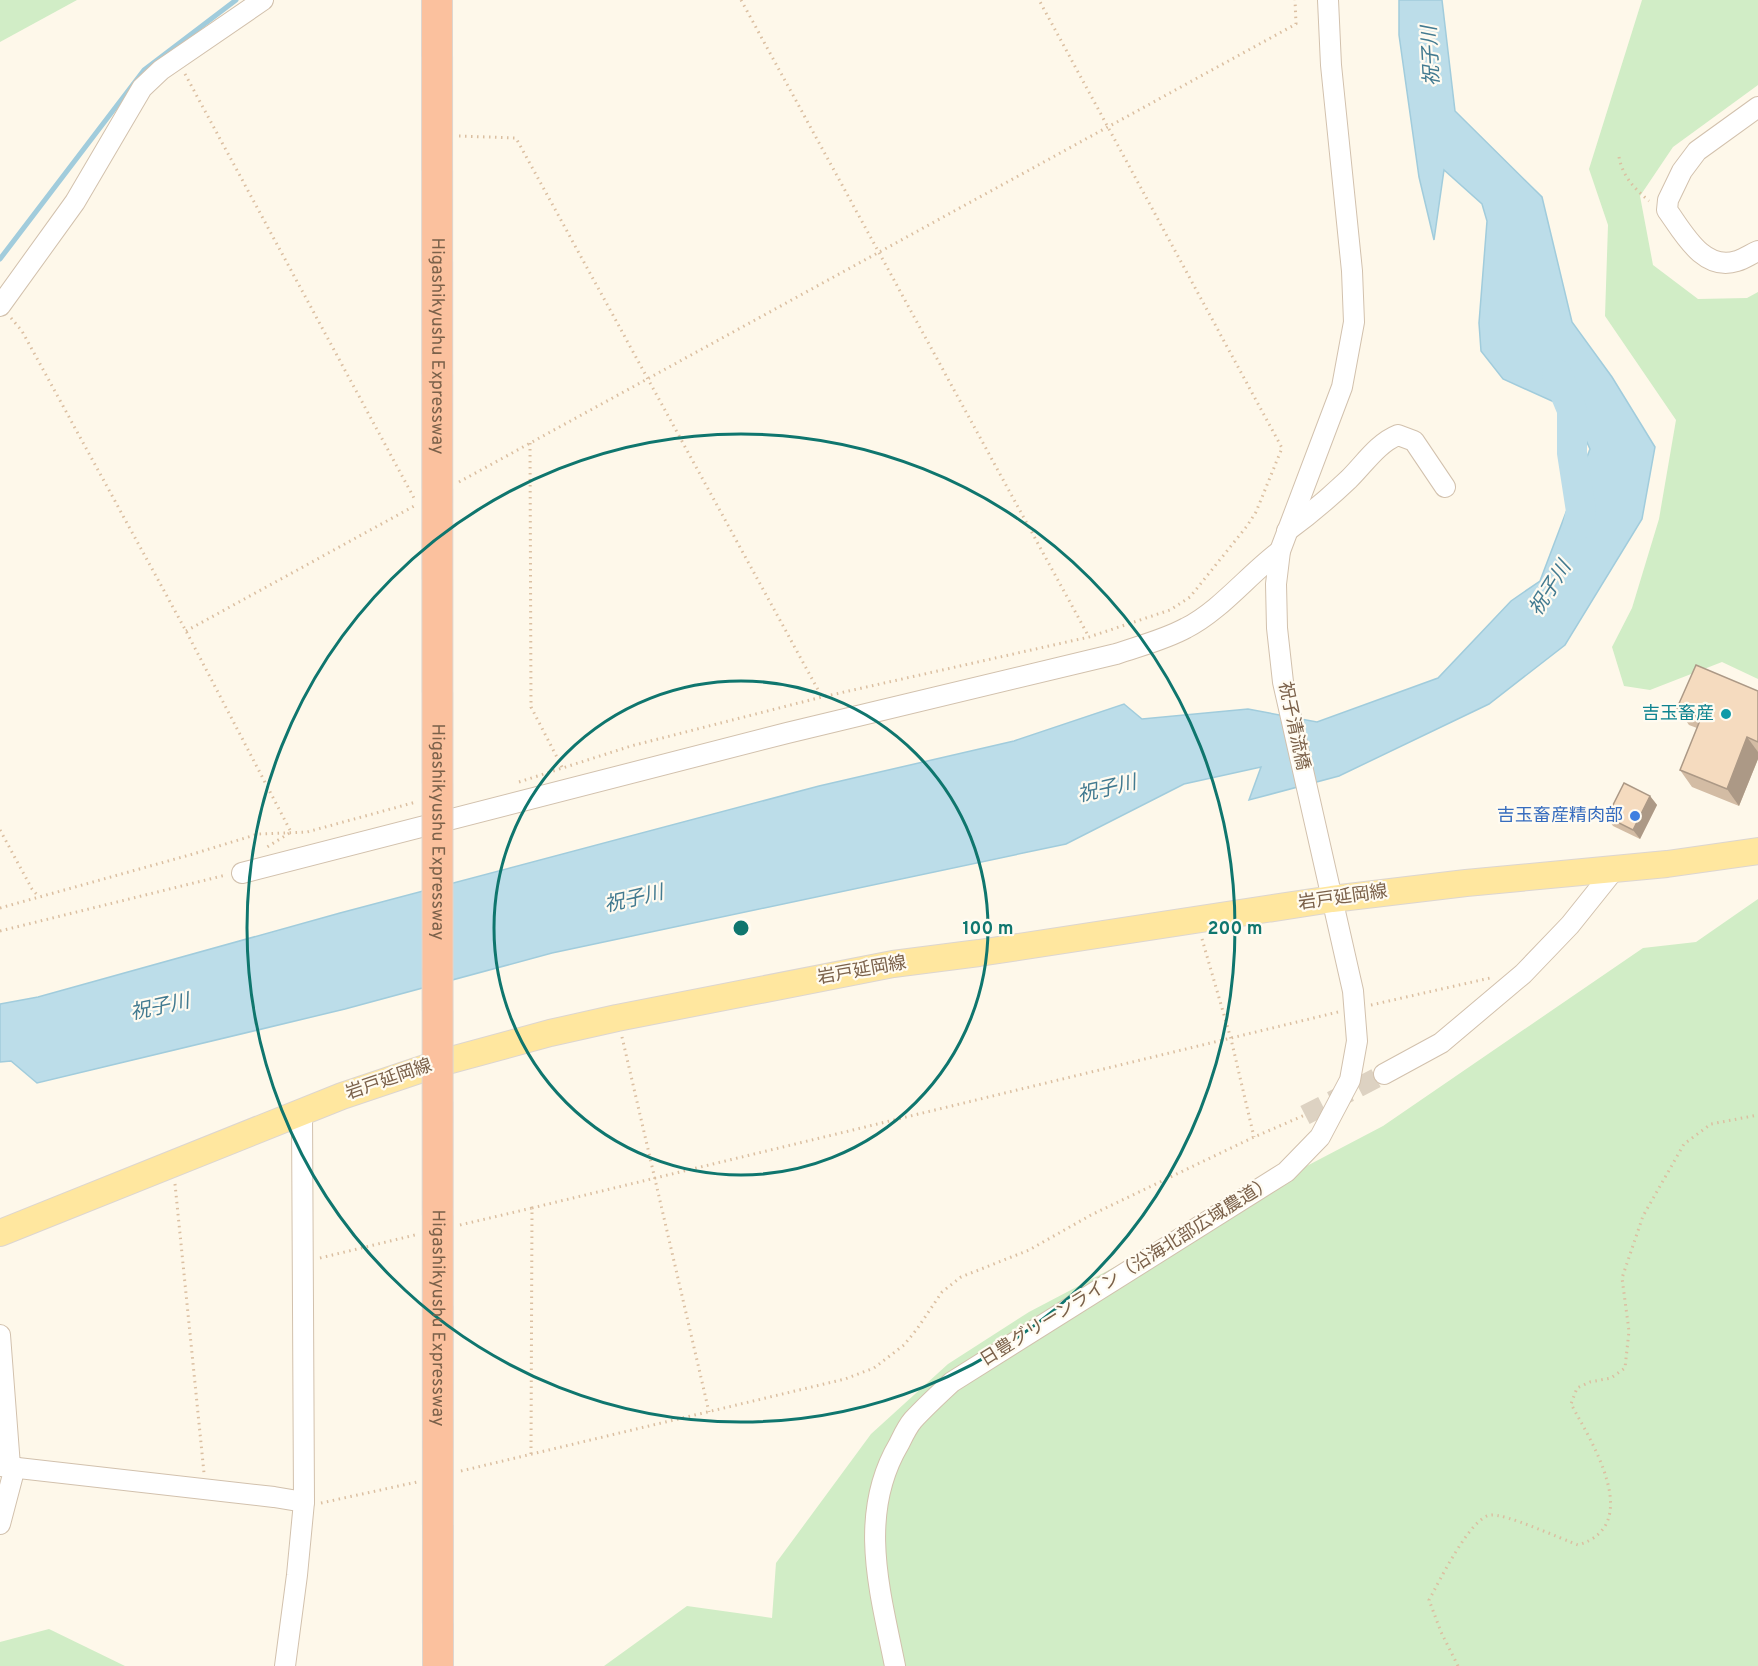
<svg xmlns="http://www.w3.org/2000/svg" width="1758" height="1666" font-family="Overpass,'Noto Sans JP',sans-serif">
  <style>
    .green { fill: #d1edc6 }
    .water { fill: #bcdde9; stroke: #a1ccdc; stroke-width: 1.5 }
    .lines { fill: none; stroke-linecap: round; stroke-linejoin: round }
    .stream { stroke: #a1ccdc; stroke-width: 5 }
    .river { stroke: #bcdde9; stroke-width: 30 }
    .minor-tunnel { stroke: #ddd2c2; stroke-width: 20; stroke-dasharray: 20 10; stroke-linecap: butt }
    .minor-casing { stroke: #d2c1ad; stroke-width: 22 }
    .major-casing { stroke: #ddd6d0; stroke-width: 28 }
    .path { stroke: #dbbfa1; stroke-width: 3; stroke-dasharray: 1.5 4.5; stroke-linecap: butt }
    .minor { stroke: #fff; stroke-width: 20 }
    .major { stroke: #ffe79f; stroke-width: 26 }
    .highway-bridge-casing { stroke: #ddd6d0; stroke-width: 32; stroke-linecap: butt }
    .highway-bridge { stroke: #fbc19e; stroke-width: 30 }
    .wall { fill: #d3bca4 }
    .shaded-wall { fill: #ac9986 }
    .building { fill: #f5dbbf; stroke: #ac9986; stroke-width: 1.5 }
    .ring { fill: none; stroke: #0f766e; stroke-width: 3 }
    .culture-dot { fill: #0f9aa8; stroke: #fffbf1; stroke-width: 2 }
    .shop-dot { fill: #3f7fe0; stroke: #fffbf1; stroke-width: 2 }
    .labels { text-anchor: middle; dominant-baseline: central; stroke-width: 4.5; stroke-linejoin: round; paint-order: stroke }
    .street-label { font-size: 18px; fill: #7b614a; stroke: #fffbf1 }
    .culture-label { font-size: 18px; fill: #0d838f; stroke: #fffbf1; text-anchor: end }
    .shop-label { font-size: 18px; fill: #366cbe; stroke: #fffbf1; text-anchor: end }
    .water-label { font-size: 20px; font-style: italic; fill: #427a90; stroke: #fffbf1 }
    .centre { fill: #0f766e; stroke: #fffbf1; stroke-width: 3 }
    .ring-label { font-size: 18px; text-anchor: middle; font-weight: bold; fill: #0f766e; stroke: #fffbf1; stroke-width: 4.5; stroke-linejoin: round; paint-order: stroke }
  </style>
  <rect width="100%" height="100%" fill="#fef8ea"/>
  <g class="green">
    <path d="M0 0H77L0 42Z"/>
    <path d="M1642 0H1758V85L1673 147 1640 196 1653 265 1698 299 1747 298 1758 292V679L1722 662 1650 690 1624 686 1612 647 1632 608 1659 519 1676 420 1605 316 1608 225 1589 169Z"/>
    <path d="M1758 899V1666H604L687 1606 772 1618 776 1563 871 1434 948 1364 1029 1312 1383 1126 1643 948 1696 942Z"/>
    <path d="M49 1629 125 1666H0V1642Z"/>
  </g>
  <path class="water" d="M1399 0H1442L1455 111 1542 197 1572 322 1612 377 1655 447 1642 519 1565 645 1489 704 1339 776 1249 800 1261 767 1184 784 1066 844 552 953 345 1009 37 1083 11 1061 0 1062V1004L38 997 340 913 819 786 1014 741 1124 704 1142 719 1248 709 1317 722 1438 678 1511 601 1540 581 1590 449 1572 410 1503 379 1481 351 1479 323 1487 221 1482 204 1444 170 1434 240 1419 177 1399 35Z"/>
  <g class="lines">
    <path class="stream" d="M0 259 144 70 236 0"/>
    <path class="river" d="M1557 374 1572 410V453L1581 511 1578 525"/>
    <path class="minor-tunnel" d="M1305 1115 1384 1074"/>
    <g class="minor-casing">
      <g id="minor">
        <path d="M1758 107 1697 151 1682 171 1668 200 1667 210C1683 232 1703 272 1737 261 1744 259 1751 254 1758 251"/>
        <path d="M0 306 75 202 142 88 161 70 263 0"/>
        <path d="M1287 531C1309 515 1329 498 1349 479 1365 463 1378 443 1398 435L1414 441 1445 487"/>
        <path d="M242 873 787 733 1116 654C1139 646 1164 640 1186 628 1220 611 1249 574 1280 551"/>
        <path d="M1384 1074 1441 1043 1523 974 1570 925 1614 870"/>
        <path d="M0 1335 10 1466"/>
        <path d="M0 1466 274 1497 304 1502"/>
        <path d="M0 1524 15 1467"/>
        <path d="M285 1666 297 1575 304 1502 302 1113"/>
        <path d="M895 1666C880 1591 857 1515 899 1444 903 1436 907 1427 913 1420 925 1407 939 1394 952 1382L1286 1172 1320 1137 1350 1080 1357 1041 1353 991 1283 682 1277 628 1276 584 1280 551 1342 387 1354 322 1352 271 1331 65 1328 0"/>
      </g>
    </g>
    <g class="major-casing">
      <path id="major" d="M0 1233 342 1096 440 1063 550 1033 617 1018 893 964 979 953 1332 899 1466 883 1667 864 1758 851"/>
    </g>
    <g class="path">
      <path d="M741 0 1089 637"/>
      <path d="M185 74 414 498"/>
      <path d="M459 136 516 138 822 697"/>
      <path d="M1619 157C1623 177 1634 188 1649 201"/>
      <path d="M11 318 22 331 186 631 291 832 264 849"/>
      <path d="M530 443 531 707 562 767"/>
      <path d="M459 482 1296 24 1295 0"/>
      <path d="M186 631 416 505"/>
      <path d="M519 782 631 746 822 697 1089 637 1170 610 1190 597 1247 526 1256 512 1282 448 1039 0"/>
      <path d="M0 830 32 889 39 897"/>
      <path d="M0 908 193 854 258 834 307 832 416 802"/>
      <path d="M0 931 226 875"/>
      <path d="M1202 939 1231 1039 1254 1137"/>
      <path d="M1371 1005 1490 978"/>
      <path d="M622 1037 709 1412"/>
      <path d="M175 1184 204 1473"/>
      <path d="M460 1225 532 1208"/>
      <path d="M320 1258 415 1235"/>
      <path d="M531 1454 532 1208 1338 1012"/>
      <path d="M461 1471 845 1379 874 1368 904 1345 917 1329 942 1292 961 1277 1029 1250 1091 1215 1254 1137 1305 1115"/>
      <path d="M321 1503 417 1482"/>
      <path d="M1458 1666 1441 1632 1429 1600C1439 1582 1471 1516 1491 1515 1504 1513 1562 1539 1578 1545 1645 1525 1591 1441 1571 1404L1577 1388 1590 1382 1611 1378 1625 1368 1629 1331 1622 1278 1643 1216 1684 1144 1711 1124 1758 1115"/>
    </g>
    <use href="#minor" class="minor"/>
    <use href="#major" class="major"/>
    <g class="highway-bridge-casing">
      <g id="highway-bridge">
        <path id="s1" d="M437 0 438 1666"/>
      </g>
    </g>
    <use href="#highway-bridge" class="highway-bridge"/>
  </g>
  <g class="wall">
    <path d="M1758 691V759L1739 806 1692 787 1680 770 1697 728 1689 725 1677 708Z"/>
    <path d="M1650 796 1657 805 1640 839 1613 826 1607 817Z"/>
  </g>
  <g class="shaded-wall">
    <path d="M1747 737 1758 752V759L1739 806 1727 789Z"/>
    <path d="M1650 796 1657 805 1640 839 1633 830Z"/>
  </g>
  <g class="building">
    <path d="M1696 665 1758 691V742L1747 737 1727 789 1680 770 1701 718 1677 708Z"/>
    <path d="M1624 783 1650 796 1633 830 1607 817Z"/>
  </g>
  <g class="ring">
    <circle cx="741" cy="928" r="247"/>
    <circle cx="741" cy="928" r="494"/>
  </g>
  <circle class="culture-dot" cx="1726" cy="714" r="6"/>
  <circle class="shop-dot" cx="1635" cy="816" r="6"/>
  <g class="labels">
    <g class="street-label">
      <text stroke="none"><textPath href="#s1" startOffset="346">Higashikyushu Expressway</textPath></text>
      <text transform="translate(1293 726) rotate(78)">祝子清流橋</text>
      <text stroke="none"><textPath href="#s1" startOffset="832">Higashikyushu Expressway</textPath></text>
      <text transform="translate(1343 898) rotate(-8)">岩戸延岡線</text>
      <text transform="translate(862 971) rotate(-10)">岩戸延岡線</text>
      <text transform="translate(389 1080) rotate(-19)">岩戸延岡線</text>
      <text transform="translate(1127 1272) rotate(-32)">日豊グリーンライン（沿海北部広域農道）</text>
      <text stroke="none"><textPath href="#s1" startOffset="1318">Higashikyushu Expressway</textPath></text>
    </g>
    <g class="culture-label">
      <text x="1714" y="714">吉玉畜産</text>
    </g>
    <g class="shop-label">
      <text x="1623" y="816">吉玉畜産精肉部</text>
    </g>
    <g class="water-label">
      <text transform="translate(1432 56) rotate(-93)">祝子川</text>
      <text transform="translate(1551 589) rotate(-58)">祝子川</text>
      <text transform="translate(1107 790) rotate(-13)">祝子川</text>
      <text transform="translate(634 900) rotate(-13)">祝子川</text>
      <text transform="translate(160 1008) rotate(-12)">祝子川</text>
    </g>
  </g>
  <circle cx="741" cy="928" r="9" class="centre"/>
  <g class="ring-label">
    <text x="988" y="934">100 m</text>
    <text x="1235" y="934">200 m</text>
  </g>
</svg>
